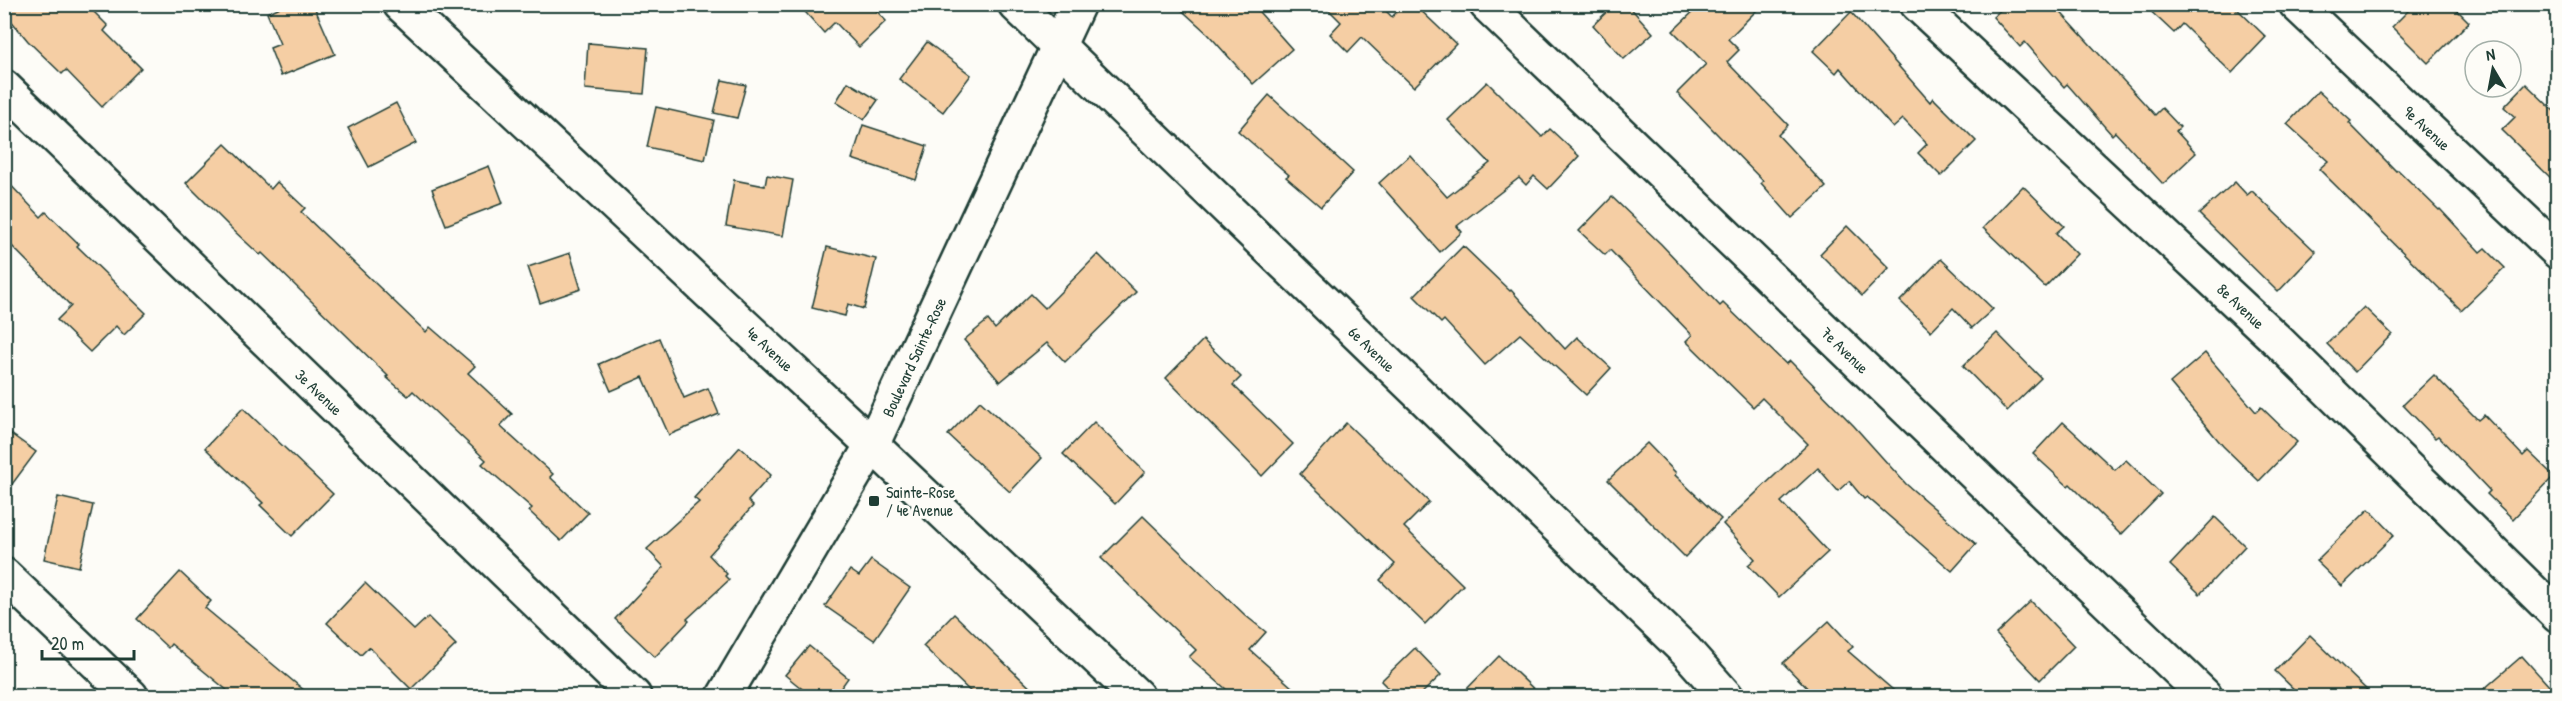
<svg xmlns="http://www.w3.org/2000/svg" width="2562" height="701" font-family="'Patrick Hand',sans-serif">
  <style>
    .building { fill: #f5cea4; stroke: #1f3d34; stroke-width: 1.5 }
    .lines { fill: none; stroke-linecap: round; stroke-linejoin: round }
    .minor-casing { stroke: #1f3d34; stroke-width: 38 }
    .tertiary-casing { stroke: #1f3d34; stroke-width: 38 }
    .minor { stroke: #fdfcf7; stroke-width: 33 }
    .tertiary { stroke: #fdfcf7; stroke-width: 33 }
    .poi-dot { fill: #1f3d34; stroke: #fdfcf7; stroke-width: 2 }
    .labels { text-anchor: middle; dominant-baseline: central; stroke-width: 6; stroke-linejoin: round; paint-order: stroke }
    .street-label { font-size: 16px; fill: #1f3d34; stroke: #fdfcf7 }
    .poi-label { font-size: 16px; fill: #1f3d34; stroke: #fdfcf7; text-anchor: start }
  </style>
  <rect width="100%" height="100%" fill="#fdfcf7"/>
  <filter id="ink" filterUnits="userSpaceOnUse"><feTurbulence type="fractalNoise" baseFrequency=".0167" numOctaves="2"/><feDisplacementMap in="SourceGraphic" scale="12" xChannelSelector="R" yChannelSelector="G"/><feConvolveMatrix kernelMatrix="1 2 1 2 8 2 1 2 1" color-interpolation-filters="sRGB"/></filter>
  <g filter="url(#ink)">
    <g class="building">
      <path d="M4 4H86L108 26 104 31 141 68 102 107 66 70 62 74 28 41 4 12Z"/>
      <path d="M287 4H313L335 54 281 76 270 48 280 44 267 13Z"/>
      <path d="M798 4H870L886 21 859 47 835 22 824 33Z"/>
      <path d="M1175 4H1252L1292 49 1253 84 1208 34Z"/>
      <path d="M1323 4H1379L1392 17 1404 4H1414L1456 44 1414 87 1362 37 1348 52 1330 34 1341 22Z"/>
      <path d="M1615 4H1627L1653 33 1624 59 1593 25Z"/>
      <path d="M1701 4H1763L1728 39 1739 50 1727 62 1788 125 1778 135 1826 187 1792 218 1761 183 1763 181 1677 93 1706 64 1673 31Z"/>
      <path d="M2007 4H2053L2155 115 2162 108 2180 127 2176 131 2196 153 2163 184 2115 132 2112 135 2067 84 2064 87 2025 42 2020 47 1993 17Z"/>
      <path d="M2143 4H2232L2266 37 2232 73 2182 24 2174 33Z"/>
      <path d="M2415 4H2451L2469 22 2428 63 2392 27Z"/>
      <path d="M1851 12 1930 102 1933 98 1976 141 1941 176 1918 153 1927 144 1903 119 1893 128 1840 68 1836 73 1813 51Z"/>
      <path d="M927 42 971 75 943 112 899 79Z"/>
      <path d="M588 43 648 48 644 94 585 89Z"/>
      <path d="M722 80 746 85 737 118 714 113Z"/>
      <path d="M848 82 878 100 864 120 836 102Z"/>
      <path d="M1487 82 1542 137 1550 129 1579 156 1548 189 1534 176 1526 185 1519 178 1457 226 1462 232 1440 252 1379 183 1410 155 1447 197 1490 163 1448 120Z"/>
      <path d="M2526 84 2558 115V185L2502 130 2515 117 2504 107Z"/>
      <path d="M2318 91 2351 121 2349 123 2396 171 2398 170 2439 210 2440 209 2480 252 2485 248 2505 268 2461 310 2319 169 2328 161 2287 124Z"/>
      <path d="M1269 95 1353 172 1321 207 1286 177 1289 175 1238 131Z"/>
      <path d="M396 103 416 143 369 167 348 128Z"/>
      <path d="M656 107 714 120 705 160 647 147Z"/>
      <path d="M863 125 927 146 916 180 852 159Z"/>
      <path d="M225 144 271 189 277 182 305 208 301 212 426 332 430 327 475 366 468 373 512 414 500 426 553 474 550 477 588 513 561 541 529 511 532 508 482 464 486 460 413 391 408 396 386 377 388 376 344 333 262 253 260 255 233 230 186 183Z"/>
      <path d="M489 166 503 203 446 225 432 189Z"/>
      <path d="M767 175 793 180 783 236 726 226 734 180 765 186Z"/>
      <path d="M4 178 41 217 46 212 79 244 77 246 146 313 124 335 116 326 90 352 57 320 71 306 4 238Z"/>
      <path d="M2235 182 2247 195 2252 191 2316 252 2278 292 2199 214Z"/>
      <path d="M2023 186 2064 226 2056 233 2077 254 2045 287 1983 228Z"/>
      <path d="M1612 197 1661 244 1720 306 1723 303 1786 364 1790 361 1854 426 1906 484 1976 544 1952 571 1867 497 1864 499 1849 481 1838 491 1818 468 1781 502 1828 552 1779 597 1748 565 1755 559 1723 524 1808 444 1762 398 1753 407 1686 341 1692 335 1610 250 1605 255 1579 231Z"/>
      <path d="M1847 226 1889 268 1862 296 1820 254Z"/>
      <path d="M1463 246 1510 291 1511 290 1565 349 1577 337 1611 368 1586 395 1520 334 1485 365 1444 320 1441 323 1414 296Z"/>
      <path d="M827 247 876 259 864 309 848 304 845 316 812 308Z"/>
      <path d="M570 253 581 289 540 303 528 267Z"/>
      <path d="M1098 254 1136 292 1065 362 1047 343 1000 382 964 340 988 320 995 329 1031 294 1045 308Z"/>
      <path d="M1941 259 1993 309 1972 328 1953 308 1931 331 1900 301Z"/>
      <path d="M2364 307 2392 334 2355 372 2327 344Z"/>
      <path d="M1997 333 2041 378 2007 411 1963 366Z"/>
      <path d="M659 338 684 398 708 388 719 414 669 435 643 377 611 391 599 364Z"/>
      <path d="M1203 340 1241 377 1233 385 1293 444 1262 476 1166 378Z"/>
      <path d="M2205 353 2256 412 2261 407 2297 442 2259 481 2223 446 2170 383Z"/>
      <path d="M2434 375 2478 420 2484 415 2523 456 2528 451 2554 476 2513 519 2487 494 2490 491 2438 436 2435 438 2403 405Z"/>
      <path d="M980 401 1042 458 1010 492 948 435Z"/>
      <path d="M243 408 333 494 292 536 260 505 263 503 205 448Z"/>
      <path d="M1094 422 1145 472 1115 504 1063 454Z"/>
      <path d="M2063 422 2115 470 2126 460 2161 494 2121 535 2070 484 2068 486 2033 454Z"/>
      <path d="M1346 423 1429 502 1404 527 1463 585 1425 624 1380 580 1395 564 1300 474Z"/>
      <path d="M4 429 36 452 4 495Z"/>
      <path d="M1647 443 1676 473 1675 475 1721 519 1685 557 1608 480Z"/>
      <path d="M740 447 771 475 748 501 753 506 709 555 727 574 725 576 729 580 687 619 689 621 655 657 615 619 664 567 647 549 699 502 694 498Z"/>
      <path d="M58 497 93 505 79 567 44 559Z"/>
      <path d="M2369 509 2394 535 2342 586 2316 561Z"/>
      <path d="M1143 516 1246 616 1266 632 1250 650 1302 696H1234L1189 657 1196 650 1101 558Z"/>
      <path d="M2215 517 2245 546 2200 594 2170 565Z"/>
      <path d="M871 560 910 588 874 640 825 606 850 570 859 576Z"/>
      <path d="M180 572 211 601 205 608 311 696H234L171 644 168 648 137 619Z"/>
      <path d="M365 583 414 630 428 617 456 645 411 689 369 647 361 655 327 623Z"/>
      <path d="M2031 601 2074 646 2040 680 1996 634Z"/>
      <path d="M954 614 995 654 1039 696H975L923 646Z"/>
      <path d="M1829 621 1853 647 1848 651 1900 696H1815L1783 663Z"/>
      <path d="M2310 635 2373 696H2301L2275 671Z"/>
      <path d="M809 646 848 678 835 696H811L785 675Z"/>
      <path d="M1415 648 1441 675 1419 696H1396L1381 681Z"/>
      <path d="M1499 656 1541 696H1460Z"/>
      <path d="M2522 656 2558 696H2476Z"/>
    </g>
    <g class="lines">
      <g class="minor-casing">
        <g id="minor">
          <path d="M400 4 872 445 1137 696"/>
          <path d="M1015 4 1686 651 1726 696"/>
          <path d="M1486 4 2205 696"/>
          <path d="M1917 4 2278 341 2558 616"/>
          <path d="M2296 4 2558 252"/>
          <path d="M4 87 634 696"/>
          <path d="M4 575 131 696"/>
        </g>
      </g>
      <g class="tertiary-casing">
        <path id="tertiary" d="M724 696 872 445 1078 4"/>
      </g>
      <use href="#minor" class="minor"/>
      <use href="#tertiary" class="tertiary"/>
    </g>
  </g>
  <rect class="poi-dot" x="868" y="495" width="12" height="12" rx="3"/>
  <g class="labels">
    <g class="street-label">
      <text transform="translate(2427 128) rotate(43)">9e Avenue</text>
      <text transform="translate(2241 306) rotate(43)">8e Avenue</text>
      <text transform="translate(770 349) rotate(43)">4e Avenue</text>
      <text transform="translate(1372 349) rotate(44)">6e Avenue</text>
      <text transform="translate(1845 350) rotate(44)">7e Avenue</text>
      <text transform="translate(914 357) rotate(-65)">Boulevard Sainte-Rose</text>
      <text transform="translate(319 392) rotate(44)">3e Avenue</text>
    </g>
    <g class="poi-label">
      <text x="886" y="492">Sainte-Rose<tspan x="886" dy="18">/ 4e Avenue</tspan></text>
    </g>
  </g>
  <rect width="2562" height="701" fill="none" stroke="#fdfcf7" stroke-width="24"/>
  <rect x="12" y="12" width="2538" height="677" fill="none" stroke="#1f3d34" stroke-width="2" filter="url(#ink)"/>
  <g transform="translate(2493 69) rotate(350)"><circle r="28" fill="#fdfcf7" stroke="#a4b0a9" stroke-width="1.5"/>
  <path d="M0-4.5L10 22L0 15L-10 22Z" fill="#1f3d34"/>
  <text y="-9" font-size="16" font-weight="bold" text-anchor="middle" fill="#1f3d34">N</text>
  </g>
  <path d="M42 650v9h92v-9" fill="none" stroke="#1f3d34" stroke-width="3"/>
  <text x="51" y="650" font-size="18" fill="#1f3d34" stroke="#fdfcf7" stroke-width="4.5" paint-order="stroke">20 m</text>
</svg>
